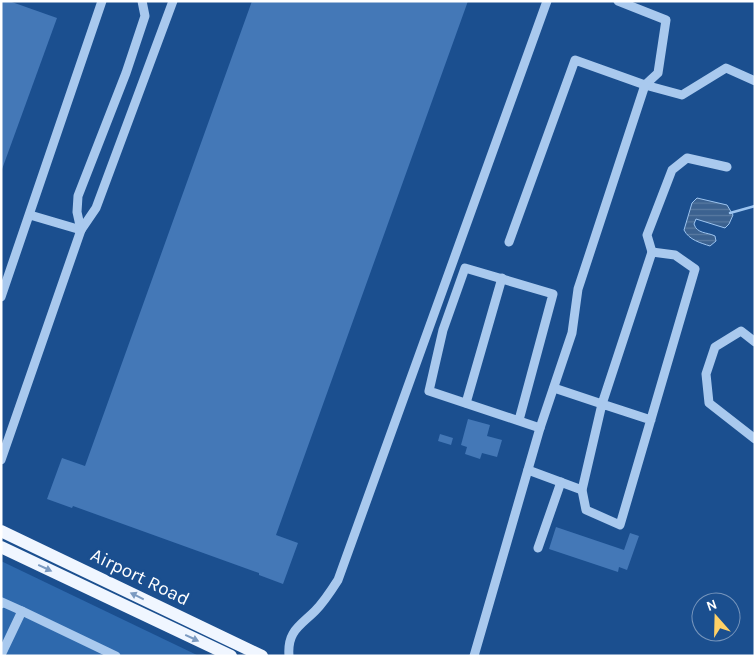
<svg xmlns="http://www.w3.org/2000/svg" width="756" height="657" font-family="Karla,sans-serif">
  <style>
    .green { fill: #2e69ad }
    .water { fill: url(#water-rules); stroke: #9cc4f0 }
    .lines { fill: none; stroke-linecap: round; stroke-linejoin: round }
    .stream { stroke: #9cc4f0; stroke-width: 2.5 }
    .building { fill: #4478b7 }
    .minor { stroke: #a9c9ee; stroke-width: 9 }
    .major { stroke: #f0f6ff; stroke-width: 12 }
    .oneway { fill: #7b9ac1 }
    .labels { text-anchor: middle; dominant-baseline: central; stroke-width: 5; stroke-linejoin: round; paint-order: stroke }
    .street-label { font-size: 19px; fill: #fff; stroke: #1b4f8f }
  </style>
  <defs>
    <pattern id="water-rules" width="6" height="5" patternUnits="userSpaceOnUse" patternTransform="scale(1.25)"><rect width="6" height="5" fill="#3c6290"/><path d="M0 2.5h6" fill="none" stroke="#597aa1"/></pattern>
  </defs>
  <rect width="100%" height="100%" fill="#1b4f8f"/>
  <path class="green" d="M1 561 199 656H1Z"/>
  <path class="water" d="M697 198 727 205 733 215 729 224 725 228 696 219 694 224C697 234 707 232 715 236L716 241 710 246C701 243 689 240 684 230L692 203Z"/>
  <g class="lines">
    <path class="stream" d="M730 213 755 206"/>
  </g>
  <g class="building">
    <path d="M1 1H9L57 18 1 172Z"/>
    <path d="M252 1H468L276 535 298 543 283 584 259 575V573L73 506 72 508 47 499 62 458 85 466Z"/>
    <path d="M468 419 490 425 487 436 502 440 497 457 482 453 480 459 465 454 467 447 461 445Z"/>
    <path d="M440 434 453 438 451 445 438 441Z"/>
    <path d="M556 527 624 550 630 533 639 536 627 570 619 567 618 572 549 549Z"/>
  </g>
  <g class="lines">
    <g class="minor">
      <path d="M30 215 81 230"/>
      <path d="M81 230 77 212 78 196 126 73 145 16 142 1"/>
      <path d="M509 242 575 60 645 85 682 95 726 68 755 81"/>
      <path d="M652 252 647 235 672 170 687 158 727 167"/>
      <path d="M1 297 102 1"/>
      <path d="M755 342 741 331 715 347 706 374 709 403 755 439"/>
      <path d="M554 388 602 404 652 252 675 255 695 269 620 525 586 510 582 490 602 404 651 420"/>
      <path d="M466 403 502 278"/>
      <path d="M519 420 553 294 465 268 443 330 429 391 540 428"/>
      <path d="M1 460 81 230 96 208 173 1"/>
      <path d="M528 470 582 490"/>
      <path d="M538 548 561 482"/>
      <path d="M1 604 2 602 22 611"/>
      <path d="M1 655 22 611 116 656"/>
      <path d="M289 656C287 631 300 626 315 611 324 602 331 591 338 580L547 1"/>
      <path d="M474 656 540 428 572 333 578 289 645 85 658 73 666 20 618 1"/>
    </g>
    <g class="major">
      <path d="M1 531 262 656"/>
      <path d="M1 547 231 656"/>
    </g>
  </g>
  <defs><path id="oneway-solid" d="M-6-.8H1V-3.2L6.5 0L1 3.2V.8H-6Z" transform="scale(1.25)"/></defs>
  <g class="oneway">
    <use href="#oneway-solid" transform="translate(45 568) rotate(25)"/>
    <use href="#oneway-solid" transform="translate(137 596) rotate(-154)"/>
    <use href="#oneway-solid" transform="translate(192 638) rotate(25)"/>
  </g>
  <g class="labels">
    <g class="street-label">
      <text transform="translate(140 577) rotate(26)">Airport Road</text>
    </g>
  </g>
  <rect width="756" height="657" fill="none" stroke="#ffffff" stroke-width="5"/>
  <g transform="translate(716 617) rotate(340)"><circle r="24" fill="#1b4f8f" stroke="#7695bc"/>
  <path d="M0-4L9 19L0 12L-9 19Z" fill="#ffd166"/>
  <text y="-8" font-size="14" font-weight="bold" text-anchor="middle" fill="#ffffff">N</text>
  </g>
</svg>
